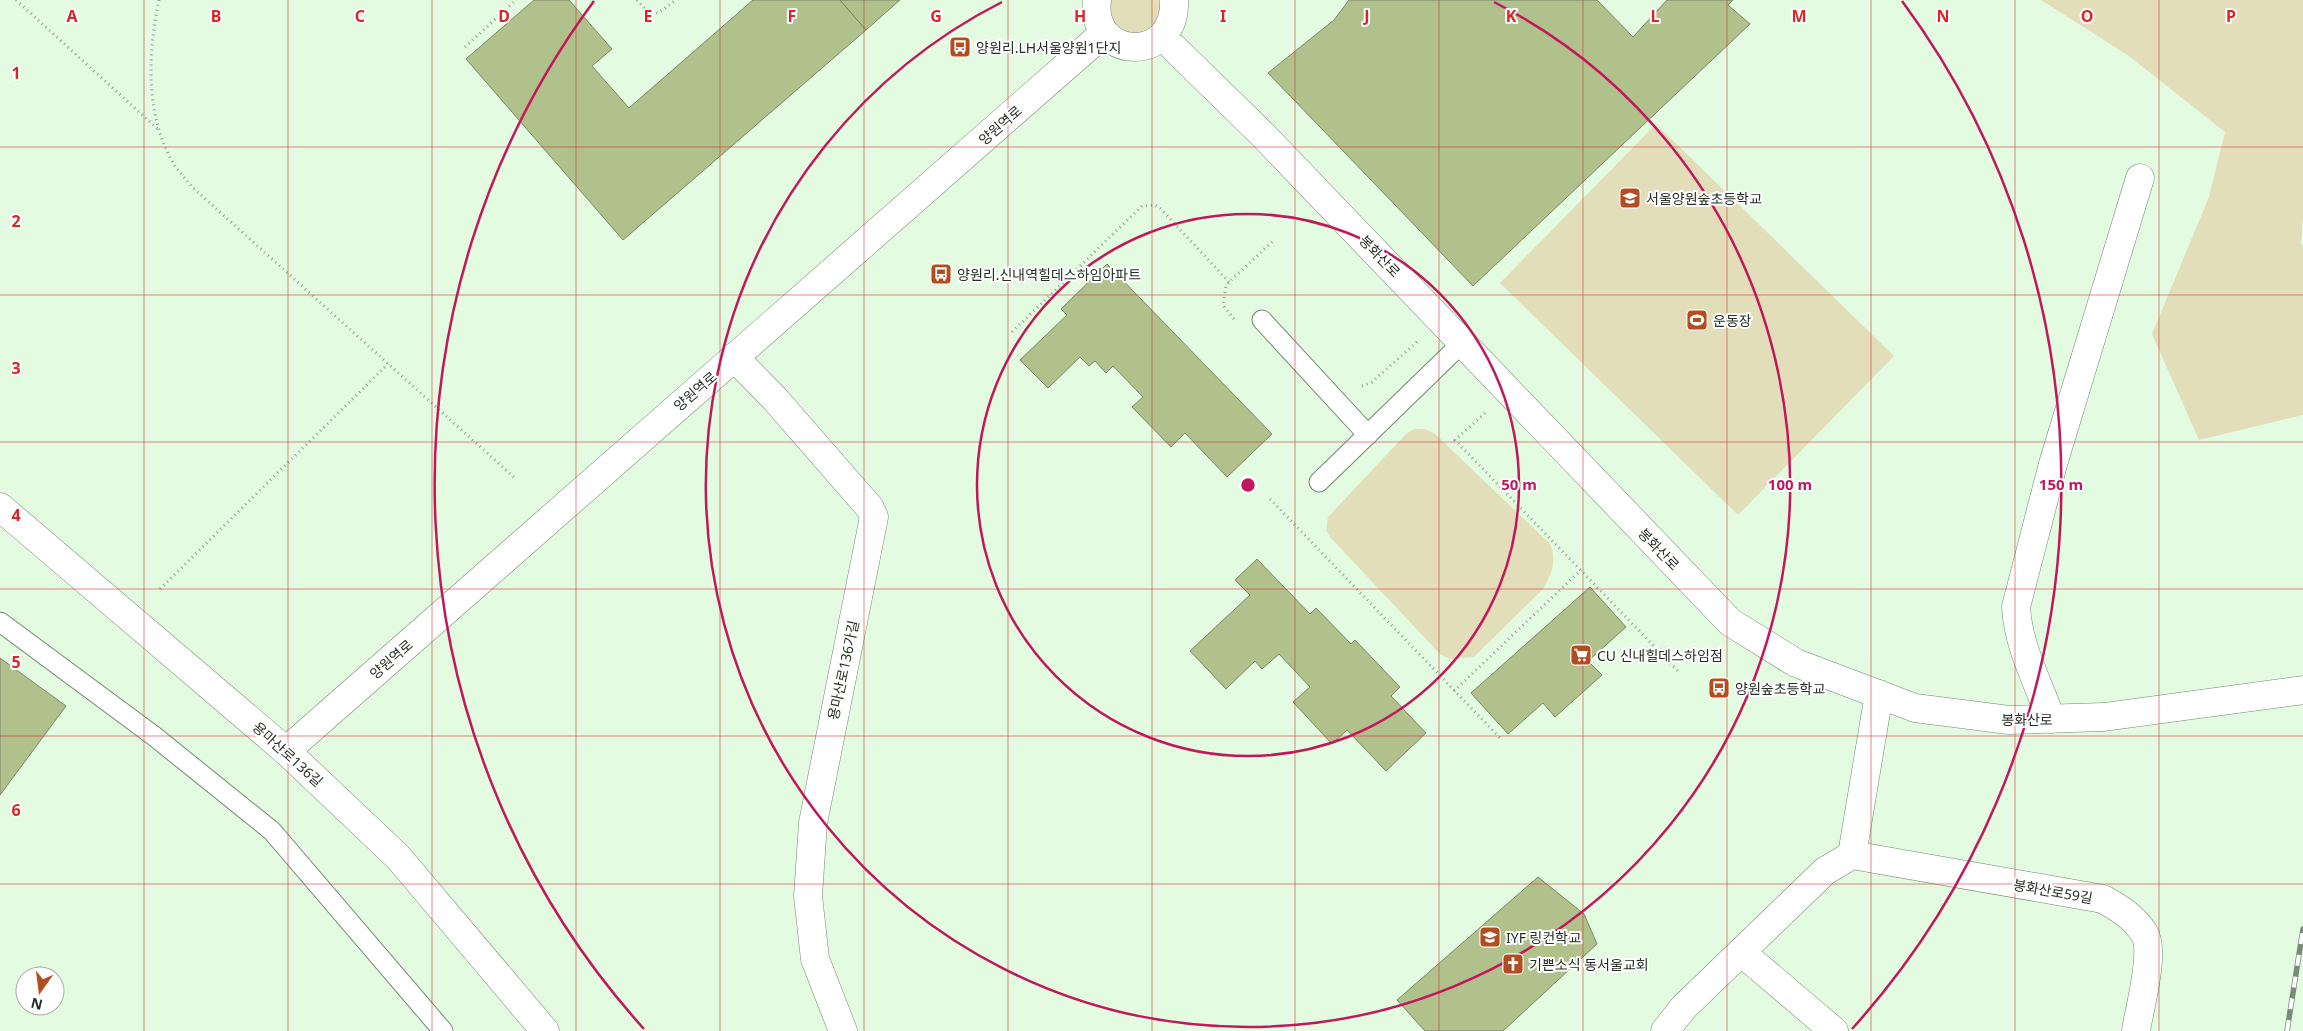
<svg xmlns="http://www.w3.org/2000/svg" width="2303" height="1031" font-family="'Noto Sans','Noto Sans KR',sans-serif">
  <style>
    .green { fill: #e2deb9 }
    .building { fill: #b1c18c; stroke: #7b8467 }
    .lines { fill: none; stroke-linecap: round; stroke-linejoin: round }
    .service-casing { stroke: #72886f; stroke-width: 21 }
    .minor-casing { stroke: #72886f; stroke-width: 29 }
    .tertiary-casing { stroke: #72886f; stroke-width: 29 }
    .path { stroke: #8fa08c; stroke-width: 3; stroke-dasharray: 1 4; stroke-linecap: butt }
    .service { stroke: #fff; stroke-width: 19 }
    .minor { stroke: #fff; stroke-width: 28 }
    .tertiary { stroke: #fff; stroke-width: 28 }
    .rail-casing { stroke: #7a8a79; stroke-width: 5.5 }
    .rail { stroke: #fff; stroke-width: 4; stroke-dasharray: 11; stroke-linecap: butt }
    .grid { fill: none; stroke: #d62828; stroke-width: 1; stroke-opacity: 0.55 }
    .ring { fill: none; stroke: #c2185b; stroke-width: 2.5 }
    .labels { text-anchor: middle; dominant-baseline: central; stroke-width: 4; stroke-linejoin: round; paint-order: stroke }
    .poi-label { font-size: 14px; fill: #262f25; stroke: #fff; text-anchor: start }
    .street-label { font-size: 14px; fill: #262f25; stroke: #fff }
    .grid-label { font-size: 16px; text-anchor: middle; font-weight: bold; fill: #d62828; stroke: #fff; stroke-width: 4; stroke-linejoin: round; paint-order: stroke }
    .centre { fill: #c2185b; stroke: #fff; stroke-width: 2.5 }
    .ring-label { font-size: 15px; text-anchor: middle; font-weight: bold; fill: #c2185b; stroke: #fff; stroke-width: 4; stroke-linejoin: round; paint-order: stroke }
  </style>
  <rect width="100%" height="100%" fill="#e3fbe0"/>
  <g class="green">
    <path d="M1110 0H1159C1163 20 1145 43 1123 32 1119 29 1115 24 1111 21Z"/>
    <path d="M2041 0H2303V216L2301 243 2303 246V415L2199 440 2152 334 2209 197 2225 132 2129 56Z"/>
    <path d="M1656 124 1894 356 1738 515 1500 283Z"/>
    <path d="M1414 429H1424L1434 433 1550 544C1557 561 1552 573 1543 589L1474 657 1450 659 1440 654 1330 537 1326 530 1328 517 1406 434Z"/>
  </g>
  <g class="building">
    <path d="M534 0H569L612 49 592 66 629 108 753 0H840L866 30 623 240 466 59Z"/>
    <path d="M840 0H900L866 30Z"/>
    <path d="M1349 0H1597L1633 37 1667 0H1733L1728 5 1750 24 1473 286 1268 73 1334 20Z"/>
    <path d="M1107 264 1272 434 1227 477 1185 433 1171 447 1132 407 1143 397 1113 366 1106 373 1095 361 1089 366 1080 357 1048 388 1020 360 1067 315 1061 309Z"/>
    <path d="M1257 559 1310 614 1316 608 1351 644 1355 640 1400 687 1391 696 1426 733 1386 771 1347 730 1332 744 1293 702 1310 687 1279 654 1262 669 1255 661 1226 689 1190 651 1250 595 1235 580Z"/>
    <path d="M1590 587 1626 627 1588 661 1602 675 1555 717 1543 703 1508 734 1471 693Z"/>
    <path d="M0 658 66 706 0 795Z"/>
    <path d="M1538 877 1584 914 1597 944 1503 1031H1425L1397 1000Z"/>
  </g>
  <g class="lines">
    <g class="service-casing">
      <g id="service">
        <path d="M1262 320 1368 435"/>
        <path d="M1319 482 1463 342"/>
        <path d="M0 622 154 736 272 831 443 1031"/>
      </g>
    </g>
    <g class="minor-casing">
      <g id="minor">
        <path d="M734 357 775 399 870 508 874 517 813 823 808 896 815 959 843 1031"/>
        <path d="M0 507 286 751"/>
        <path d="M2051 719C2038 682 2018 646 2016 607L2053 464 2140 178"/>
        <path d="M1852 855 1879 694"/>
        <path d="M1741 952 1834 1031"/>
        <path d="M1665 1031 1683 1008 1825 871 1852 855 2103 899C2119 908 2134 917 2144 933 2156 951 2139 1009 2136 1031"/>
      </g>
    </g>
    <g class="tertiary-casing">
      <g id="tertiary">
        <path d="M1097 0C1089 60 1177 65 1174 0"/>
        <path d="M1174 48 1264 136 1730 622 1796 663 1915 708 2009 720 2104 717 2303 690"/>
        <path d="M545 1031 398 857 286 751 1104 33"/>
      </g>
    </g>
    <g class="path">
      <path d="M16 0 160 131"/>
      <path d="M159 0C148 52 145 113 172 161 177 170 185 178 191 186L516 479"/>
      <path d="M637 0 649 13H658L676 0"/>
      <path d="M465 47 516 0"/>
      <path d="M1234 319 1223 305 1226 286 1229 282 1273 241"/>
      <path d="M1012 332 1142 206 1155 205 1161 209 1229 282"/>
      <path d="M1362 386 1372 382 1417 342"/>
      <path d="M1485 413 1455 440 1678 671"/>
      <path d="M1270 499 1502 740"/>
      <path d="M160 589 388 364"/>
      <path d="M1454 691 1581 570"/>
    </g>
    <use href="#service" class="service"/>
    <use href="#minor" class="minor"/>
    <use href="#tertiary" class="tertiary"/>
    <g class="rail-casing">
      <path id="rail" d="M2287 1031 2303 929"/>
    </g>
    <use href="#rail" class="rail"/>
  </g>
  <path class="grid" d="M144 0V1031M288 0V1031M432 0V1031M576 0V1031M720 0V1031M864 0V1031M1008 0V1031M1152 0V1031M1295 0V1031M1439 0V1031M1583 0V1031M1727 0V1031M1871 0V1031M2015 0V1031M2159 0V1031M0 147H2303M0 295H2303M0 442H2303M0 589H2303M0 736H2303M0 884H2303"/>
  <g class="ring">
    <circle cx="1248" cy="485" r="271"/>
    <path d="M1494 2A542 542 0 1 1 1002 2"/>
    <path d="M644 1029A813 813 0 0 1 594 1M1902 1A813 813 0 0 1 1852 1029"/>
  </g>
  <defs>
    <g id="bus-square" transform="scale(1.125)"><rect x="-9" y="-9" width="18" height="18" rx="4" fill="#b24d21" stroke="#fff"/><path d="M-5-6H5V4H4V6H2V4H-2V6H-4V4H-5ZM-3.5-4V0h7V-4ZM-3.5 1.2v1.5H-2V1.2ZM2 1.2v1.5H3.5V1.2Z" fill="#fff"/></g>
    <g id="school-square" transform="scale(1.125)"><rect x="-9" y="-9" width="18" height="18" rx="4" fill="#b24d21" stroke="#fff"/><path d="M0-5L7-2L0 1L-7-2ZM-4 1L0 2.5L4 1V4Q0 6-4 4Z" fill="#fff"/></g>
    <g id="stadium-square" transform="scale(1.125)"><rect x="-9" y="-9" width="18" height="18" rx="4" fill="#b24d21" stroke="#fff"/><path d="M0-5a6.5 5 0 1 0 0 10a6.5 5 0 1 0 0-10ZM-3.5-1.8h7v3.6h-7Z" fill="#fff"/></g>
    <g id="supermarket-square" transform="scale(1.125)"><rect x="-9" y="-9" width="18" height="18" rx="4" fill="#b24d21" stroke="#fff"/><path d="M-6-5.5h2.5l.6 2H6L4.5 2H-2.5L-4.4-4H-6ZM-1.5 3.2a1.3 1.3 0 1 0 .1 0ZM3 3.2a1.3 1.3 0 1 0 .1 0Z" fill="#fff"/></g>
    <g id="church-square" transform="scale(1.125)"><rect x="-9" y="-9" width="18" height="18" rx="4" fill="#b24d21" stroke="#fff"/><path d="M-1.2-6h2.4v3.5h3.3v2.4h-3.3V6h-2.4V-.1h-3.3v-2.4h3.3Z" fill="#fff"/></g>
  </defs>
  <g fill-rule="evenodd">
    <use href="#bus-square" x="960" y="47"/>
    <use href="#school-square" x="1630" y="198"/>
    <use href="#bus-square" x="941" y="274"/>
    <use href="#stadium-square" x="1697" y="320"/>
    <use href="#supermarket-square" x="1581" y="655"/>
    <use href="#bus-square" x="1719" y="688"/>
    <use href="#school-square" x="1490" y="937"/>
    <use href="#church-square" x="1513" y="964"/>
  </g>
  <g class="labels">
    <g class="poi-label">
      <text x="976" y="47">양원리.LH서울양원1단지</text>
      <text x="1646" y="198">서울양원숲초등학교</text>
      <text x="957" y="274">양원리.신내역힐데스하임아파트</text>
      <text x="1713" y="320">운동장</text>
      <text x="1597" y="655">CU 신내힐데스하임점</text>
      <text x="1735" y="688">양원숲초등학교</text>
      <text x="1506" y="937">IYF 링컨학교</text>
      <text x="1529" y="964">기쁜소식 동서울교회</text>
    </g>
    <g class="street-label">
      <text transform="translate(1000 125) rotate(-41)">양원역로</text>
      <text transform="translate(1380 256) rotate(46)">봉화산로</text>
      <text transform="translate(695 391) rotate(-41)">양원역로</text>
      <text transform="translate(1659 549) rotate(46)">봉화산로</text>
      <text transform="translate(391 659) rotate(-41)">양원역로</text>
      <text transform="translate(843 670) rotate(-78)">용마산로136가길</text>
      <text x="2027" y="719">봉화산로</text>
      <text transform="translate(288 754) rotate(42)">용마산로136길</text>
      <text transform="translate(2053 891) rotate(10)">봉화산로59길</text>
    </g>
  </g>
  <g class="grid-label">
    <text x="72" y="22">A</text>
    <text x="216" y="22">B</text>
    <text x="360" y="22">C</text>
    <text x="504" y="22">D</text>
    <text x="648" y="22">E</text>
    <text x="792" y="22">F</text>
    <text x="936" y="22">G</text>
    <text x="1080" y="22">H</text>
    <text x="1223" y="22">I</text>
    <text x="1367" y="22">J</text>
    <text x="1511" y="22">K</text>
    <text x="1655" y="22">L</text>
    <text x="1799" y="22">M</text>
    <text x="1943" y="22">N</text>
    <text x="2087" y="22">O</text>
    <text x="2231" y="22">P</text>
    <text x="16" y="79">1</text>
    <text x="16" y="227">2</text>
    <text x="16" y="374">3</text>
    <text x="16" y="521">4</text>
    <text x="16" y="668">5</text>
    <text x="16" y="816">6</text>
  </g>
  <circle cx="1248" cy="485" r="8" class="centre"/>
  <g class="ring-label">
    <text x="1519" y="490">50 m</text>
    <text x="1790" y="490">100 m</text>
    <text x="2061" y="490">150 m</text>
  </g>
  <g transform="translate(40 991) rotate(194)"><circle r="24" fill="#ffffff" stroke="#a8aca8"/>
  <path d="M0-4L9 19L0 12L-9 19Z" fill="#b24d21"/>
  <text y="-8" font-size="14" font-weight="bold" text-anchor="middle" fill="#262f25">N</text>
  </g>
</svg>
